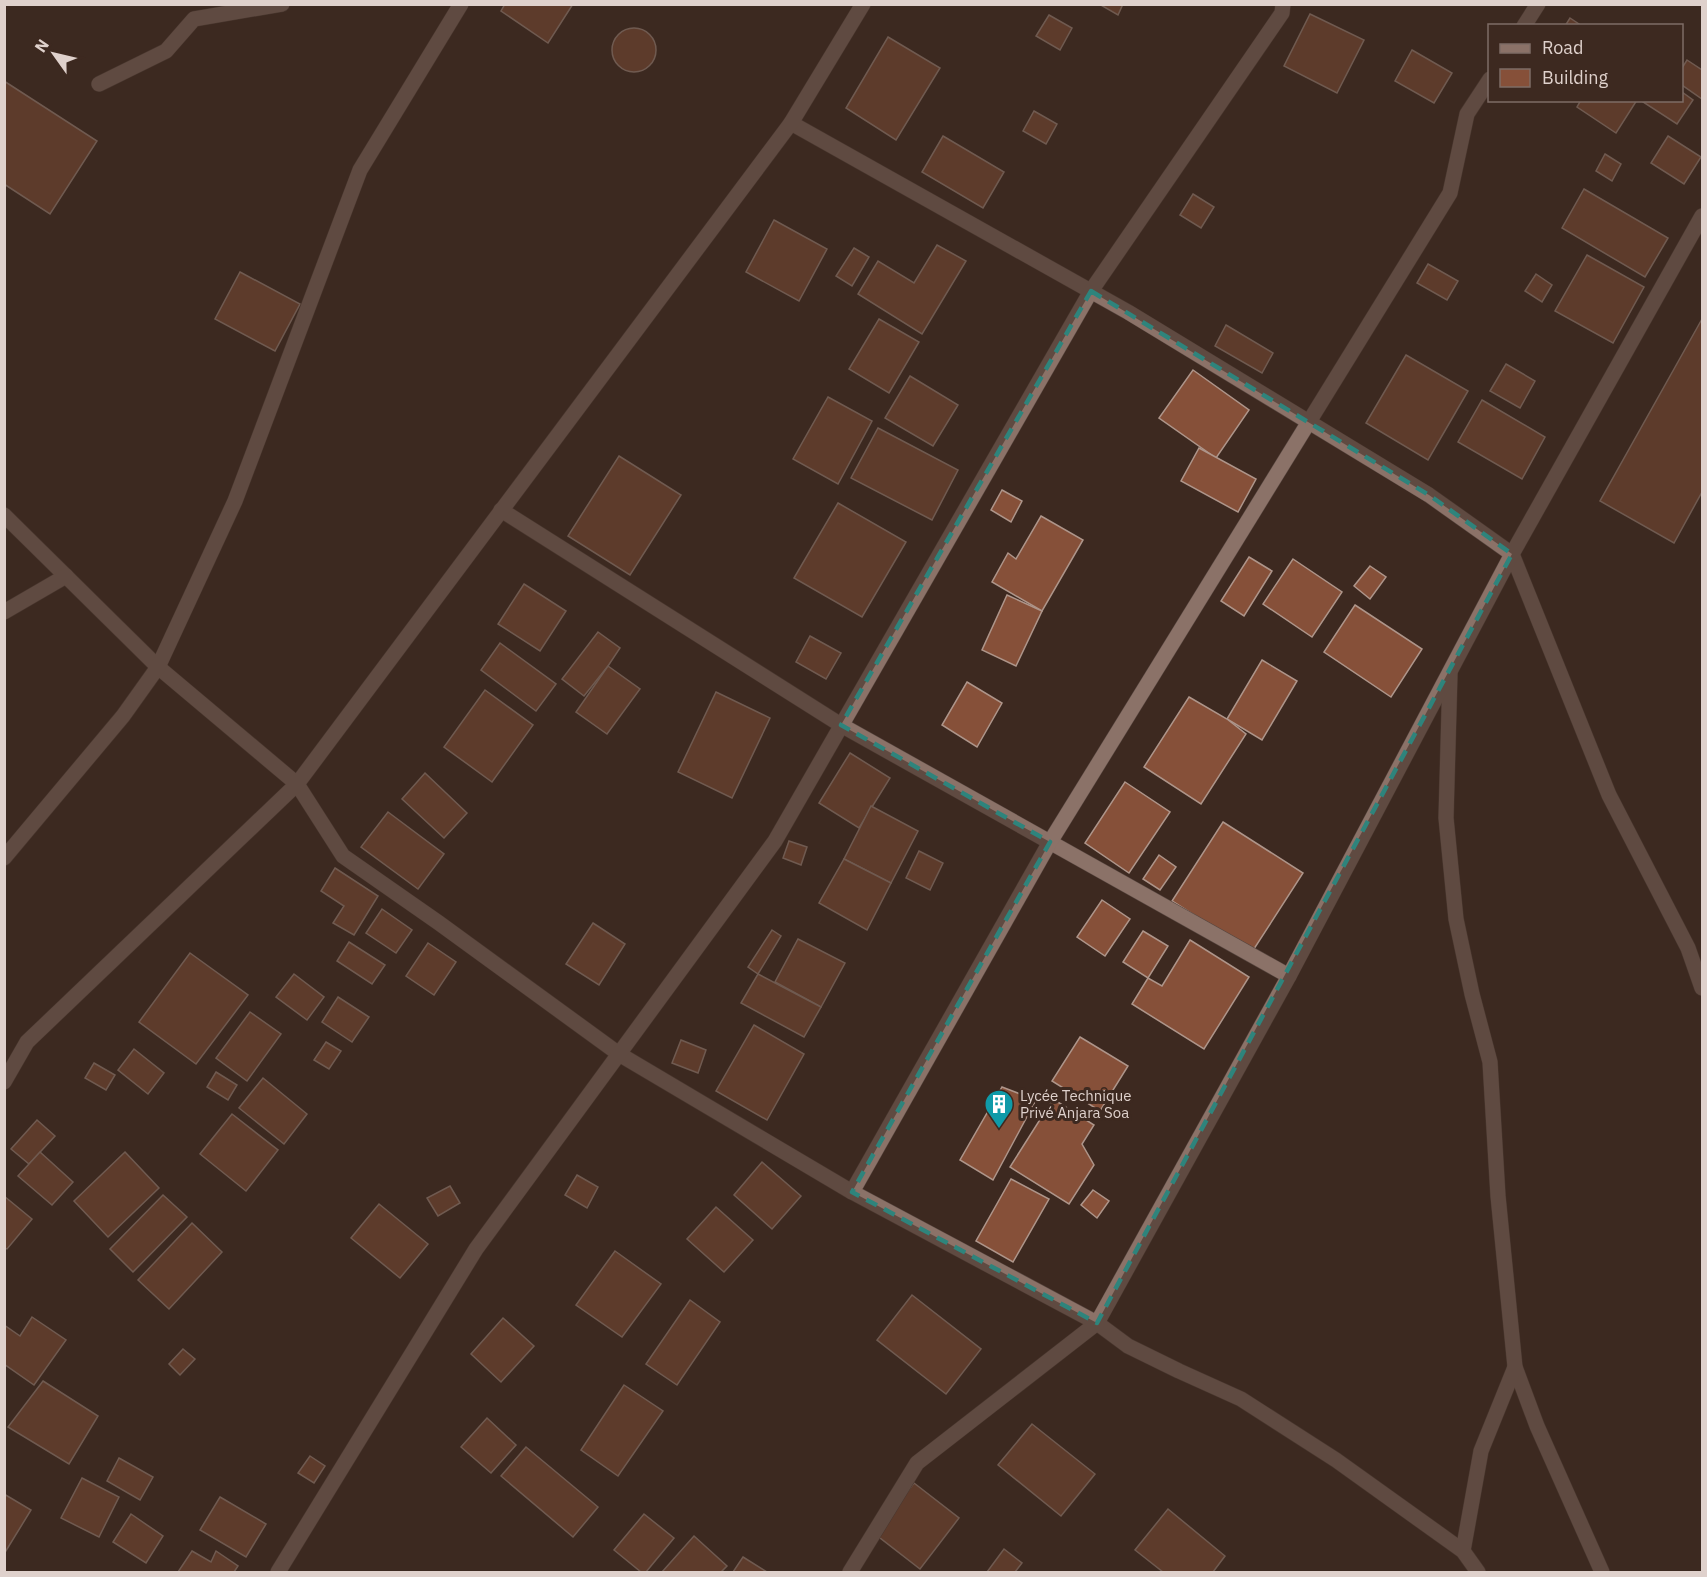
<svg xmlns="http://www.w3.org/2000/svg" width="1707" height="1577" font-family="'IBM Plex Sans',sans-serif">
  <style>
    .building { fill: #865039; stroke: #ae958a; stroke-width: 1.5 }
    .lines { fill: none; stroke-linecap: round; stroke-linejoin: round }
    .street-casing { stroke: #584740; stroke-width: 16 }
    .street { stroke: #8b7268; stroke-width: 15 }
    .marked { fill: none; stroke: #2e847c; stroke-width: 4.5; stroke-dasharray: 12 8; stroke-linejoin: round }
    .labels { text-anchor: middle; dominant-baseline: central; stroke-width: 6; stroke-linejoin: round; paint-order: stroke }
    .poi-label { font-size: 15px; fill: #dfd1cc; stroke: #3d2920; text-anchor: start }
  </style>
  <rect width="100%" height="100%" fill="#3d2920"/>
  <g class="building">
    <path d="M505 4H573L548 43 501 11Z"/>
    <path d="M1099 4H1123L1118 15Z"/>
    <path d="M1310 14 1364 40 1337 93 1284 66Z"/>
    <path d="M1049 15 1072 28 1060 50 1036 36Z"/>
    <path d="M1570 18 1582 26H1565Z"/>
    <circle cx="634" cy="50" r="22"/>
    <path d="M888 37 940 68 896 140 846 108Z"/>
    <path d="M1412 50 1452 73 1434 103 1395 81Z"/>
    <path d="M1687 60 1702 70V99L1682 85V68Z"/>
    <path d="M4 81 97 141 50 214 4 184Z"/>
    <path d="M1682 92 1693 100 1677 124 1640 100H1682Z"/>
    <path d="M1581 100H1637L1616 133 1577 107Z"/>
    <path d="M1034 111 1057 124 1046 144 1023 131Z"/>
    <path d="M943 136 1004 172 983 208 922 172Z"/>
    <path d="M1668 136 1701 157 1684 184 1651 163Z"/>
    <path d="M1605 154 1621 164 1612 181 1596 171Z"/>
    <path d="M1584 189 1668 238 1645 277 1562 228Z"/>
    <path d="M1193 194 1214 207 1201 228 1180 215Z"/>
    <path d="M774 220 827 249 799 301 746 272Z"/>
    <path d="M937 245 966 261 922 334 858 294 878 261 914 283Z"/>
    <path d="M854 248 869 257 852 286 836 276Z"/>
    <path d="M1587 255 1644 287 1613 343 1555 311Z"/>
    <path d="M1428 264 1458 281 1447 300 1417 283Z"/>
    <path d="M240 272 300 304 275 351 215 319Z"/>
    <path d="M1536 274 1552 285 1542 302 1525 291Z"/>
    <path d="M879 319 919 342 889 393 849 369Z"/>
    <path d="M1702 319V492L1674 543 1600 501Z"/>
    <path d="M1226 325 1273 353 1262 373 1215 346Z"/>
    <path d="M1406 355 1468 391 1428 460 1366 423Z"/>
    <path d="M1506 364 1535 381 1520 408 1490 391Z"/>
    <path d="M1193 370 1249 410 1216 458 1159 418Z"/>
    <path d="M910 376 958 405 933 446 885 418Z"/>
    <path d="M828 397 872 421 838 484 793 459Z"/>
    <path d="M1482 400 1545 437 1522 479 1458 442Z"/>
    <path d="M878 428 958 470 932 520 851 478Z"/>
    <path d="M1199 448 1256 479 1238 512 1181 481Z"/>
    <path d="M619 456 681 495 630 575 568 536Z"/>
    <path d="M1002 490 1022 501 1011 522 991 510Z"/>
    <path d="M838 503 906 542 862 617 794 578Z"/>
    <path d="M1041 516 1083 540 1042 611 992 582 1008 553 1016 559Z"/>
    <path d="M1249 557 1272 571 1244 616 1221 601Z"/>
    <path d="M1293 559 1342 592 1312 637 1263 604Z"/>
    <path d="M1370 566 1386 577 1370 599 1354 586Z"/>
    <path d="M524 584 566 611 540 651 498 624Z"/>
    <path d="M1007 595 1042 611 1016 666 982 650Z"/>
    <path d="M1355 605 1422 649 1391 697 1324 652Z"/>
    <path d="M598 632 620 648 608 666 584 696 562 679Z"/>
    <path d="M810 636 841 653 826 679 796 662Z"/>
    <path d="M500 643 556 684 536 711 481 670Z"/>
    <path d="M1262 660 1297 681 1262 740 1227 719Z"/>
    <path d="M608 666 640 689 607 734 576 712Z"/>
    <path d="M967 682 1002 703 977 747 942 725Z"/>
    <path d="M485 690 533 725 492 782 444 747Z"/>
    <path d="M716 692 770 718 732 798 678 772Z"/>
    <path d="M1189 697 1227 719 1246 734 1201 804 1144 767Z"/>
    <path d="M850 753 890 778 859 828 819 803Z"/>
    <path d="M425 773 467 813 444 838 402 799Z"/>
    <path d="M1125 782 1170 812 1129 873 1085 843Z"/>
    <path d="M871 806 918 831 891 883 844 859Z"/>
    <path d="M388 812 444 854 418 889 361 847Z"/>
    <path d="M1223 822 1303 873 1252 952 1172 901Z"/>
    <path d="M789 841 807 847 801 865 783 858Z"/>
    <path d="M919 851 943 863 930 890 906 878Z"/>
    <path d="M1159 855 1176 867 1160 890 1143 879Z"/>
    <path d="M844 859 891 883 867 930 819 903Z"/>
    <path d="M335 868 378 896 354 935 333 923 344 906 321 891Z"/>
    <path d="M1102 900 1130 919 1105 956 1077 937Z"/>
    <path d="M382 909 412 930 396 953 366 933Z"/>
    <path d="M593 923 625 944 599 985 566 964Z"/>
    <path d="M772 930 781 936 758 974 748 967Z"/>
    <path d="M1143 931 1168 946 1148 978 1123 962Z"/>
    <path d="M798 939 845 963 821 1007 775 982Z"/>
    <path d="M1190 940 1249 977 1204 1049 1132 1004 1148 978 1162 986Z"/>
    <path d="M349 942 385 965 372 984 337 961Z"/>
    <path d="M428 943 456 962 434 995 406 976Z"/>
    <path d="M190 953 248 995 196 1064 139 1022Z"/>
    <path d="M294 974 324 997 307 1020 276 997Z"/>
    <path d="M758 974 821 1007 804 1037 741 1003Z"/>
    <path d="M338 997 369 1017 352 1042 322 1022Z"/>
    <path d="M250 1012 281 1034 247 1081 216 1058Z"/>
    <path d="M754 1025 804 1054 767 1120 716 1091Z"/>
    <path d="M1080 1037 1128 1066 1100 1111 1052 1081Z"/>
    <path d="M681 1040 706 1050 698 1073 672 1063Z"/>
    <path d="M326 1042 341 1051 329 1069 314 1060Z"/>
    <path d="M134 1049 164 1073 148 1094 118 1070Z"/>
    <path d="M94 1063 115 1075 106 1090 85 1078Z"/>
    <path d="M216 1072 237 1085 228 1100 207 1087Z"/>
    <path d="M263 1078 307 1114 284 1144 239 1108Z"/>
    <path d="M1002 1087 1036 1100 993 1180 960 1160Z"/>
    <path d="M1053 1099 1094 1125 1082 1144 1094 1165 1069 1204 1010 1167Z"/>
    <path d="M232 1114 278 1150 246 1191 200 1154Z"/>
    <path d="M37 1120 55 1136 29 1164 11 1149Z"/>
    <path d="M40 1152 73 1182 52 1205 18 1176Z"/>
    <path d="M125 1152 159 1188 108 1237 74 1201Z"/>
    <path d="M762 1162 801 1196 772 1229 734 1195Z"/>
    <path d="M577 1175 598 1187 587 1208 565 1195Z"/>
    <path d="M1011 1179 1049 1199 1013 1262 976 1241Z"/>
    <path d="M450 1186 460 1203 438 1216 427 1198Z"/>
    <path d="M1093 1190 1109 1201 1097 1218 1081 1205Z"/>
    <path d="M163 1195 187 1217 133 1272 110 1249Z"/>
    <path d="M4 1196 32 1219 7 1249 4 1248Z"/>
    <path d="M379 1204 428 1244 400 1278 351 1238Z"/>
    <path d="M716 1207 753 1240 724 1272 687 1239Z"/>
    <path d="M192 1223 222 1252 169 1309 138 1280Z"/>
    <path d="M615 1251 661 1284 622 1337 576 1305Z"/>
    <path d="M912 1295 981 1349 946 1394 877 1340Z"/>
    <path d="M690 1300 720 1322 677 1385 646 1364Z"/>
    <path d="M32 1317 66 1340 34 1385 4 1364V1325L20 1336Z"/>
    <path d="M503 1318 534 1346 501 1382 471 1354Z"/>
    <path d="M183 1349 195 1359 180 1375 169 1364Z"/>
    <path d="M43 1381 98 1416 69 1464 8 1427Z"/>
    <path d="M624 1385 663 1411 618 1476 581 1450Z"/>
    <path d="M487 1418 516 1445 491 1473 461 1447Z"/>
    <path d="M1032 1424 1095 1474 1061 1516 998 1465Z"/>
    <path d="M526 1447 598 1507 573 1537 501 1476Z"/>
    <path d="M310 1456 325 1466 314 1483 298 1473Z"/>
    <path d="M119 1458 153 1477 140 1500 107 1481Z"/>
    <path d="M82 1478 119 1497 99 1537 61 1518Z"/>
    <path d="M914 1483 959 1518 920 1569 875 1534Z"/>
    <path d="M4 1494 31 1510 4 1554Z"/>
    <path d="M220 1497 266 1524 246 1557 200 1530Z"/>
    <path d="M1168 1509 1225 1556 1213 1572H1163L1135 1550Z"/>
    <path d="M131 1514 163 1536 146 1563 113 1542Z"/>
    <path d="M644 1514 674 1538 646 1572H641L614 1550Z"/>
    <path d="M694 1536 727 1566 721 1572H662Z"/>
    <path d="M1004 1549 1022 1563 1015 1572H987Z"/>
    <path d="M192 1551 211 1562 216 1551 238 1566 234 1572H178Z"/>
    <path d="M743 1557 767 1572H733Z"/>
  </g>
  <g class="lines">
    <g class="street-casing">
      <g id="street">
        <path d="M1524 26 1538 4"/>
        <path d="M99 84 166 51 194 19 282 4"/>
        <path d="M791 123 1128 312 1429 495 1512 554 1609 795 1688 948 1702 988"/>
        <path d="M501 510 841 725 1289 976"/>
        <path d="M4 515 158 667 297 784 343 856 439 923 619 1054 852 1192 1097 1323 1128 1346 1179 1371 1241 1399 1336 1460 1463 1551 1478 1572"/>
        <path d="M4 612 66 576"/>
        <path d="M1450 674 1446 818 1456 919 1472 994 1490 1062 1498 1196 1515 1367 1537 1426 1602 1572"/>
        <path d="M4 858 123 716 158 667 235 501 360 170 461 4"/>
        <path d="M4 1082 27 1042 297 784 791 123 863 4"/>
        <path d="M852 1192 1050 842 1450 193 1467 114 1490 79"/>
        <path d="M1463 1551 1481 1451 1515 1367"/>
        <path d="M278 1572 476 1249 775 841 1091 291 1282 13 1283 4"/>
        <path d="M850 1572 917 1463 1097 1323 1289 976 1512 554 1702 216"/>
      </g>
    </g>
    <use href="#street" class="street"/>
  </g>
  <path d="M0 0H1707V1577H0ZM1091 291 1429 495 1512 554 1097 1323 852 1192 1050 842 841 725Z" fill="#3d2920" fill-opacity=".55" fill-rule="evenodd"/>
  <path class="marked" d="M1091 291 1429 495 1512 554 1097 1323 852 1192 1050 842 841 725Z"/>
  <defs>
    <g id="building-pin" transform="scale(1.5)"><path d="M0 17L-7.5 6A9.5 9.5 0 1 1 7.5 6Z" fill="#0f9aa8" stroke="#3d2920"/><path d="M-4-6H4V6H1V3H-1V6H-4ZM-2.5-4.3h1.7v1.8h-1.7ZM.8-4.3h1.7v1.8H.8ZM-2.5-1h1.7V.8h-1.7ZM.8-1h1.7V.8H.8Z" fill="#fff"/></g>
  </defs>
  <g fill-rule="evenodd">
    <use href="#building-pin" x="999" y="1104"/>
  </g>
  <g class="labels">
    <g class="poi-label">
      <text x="1020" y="1095">Lycée Technique<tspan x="1020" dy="17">Privé Anjara Soa</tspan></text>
    </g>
  </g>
  <rect width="1707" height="1577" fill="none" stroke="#dfd1cc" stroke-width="12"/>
  <rect x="1488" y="24" width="195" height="78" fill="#3d2920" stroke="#7e6c65" stroke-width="1.5"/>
  <rect x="1500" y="44" width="30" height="9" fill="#8b7268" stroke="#7e6c65" stroke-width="1.5"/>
  <text x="1542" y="54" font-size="18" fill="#dfd1cc">Road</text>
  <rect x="1500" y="69" width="30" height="18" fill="#865039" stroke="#7e6c65" stroke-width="1.5"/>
  <text x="1542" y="84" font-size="18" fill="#dfd1cc">Building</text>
  <g transform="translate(54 54) rotate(304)" stroke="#3d2920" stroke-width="4.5" paint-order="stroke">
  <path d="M0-4.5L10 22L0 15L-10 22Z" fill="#dfd1cc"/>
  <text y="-9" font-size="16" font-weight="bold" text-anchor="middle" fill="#dfd1cc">N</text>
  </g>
</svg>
